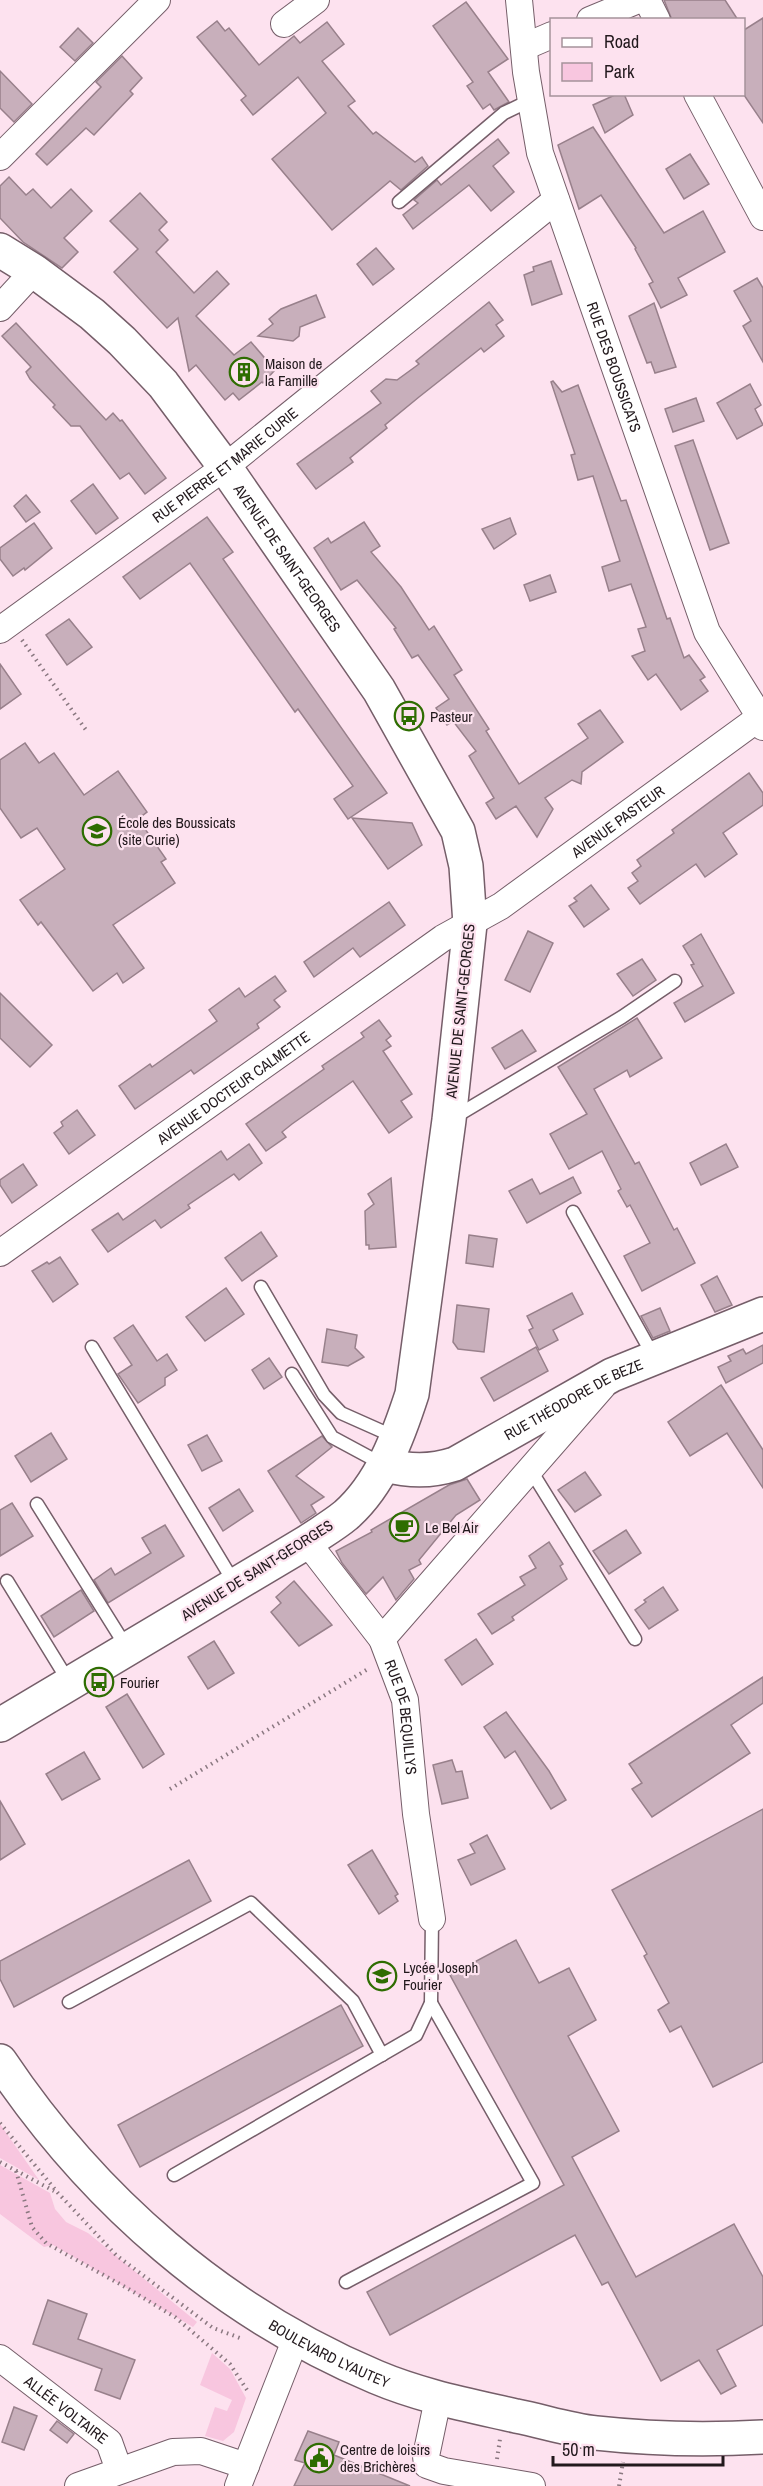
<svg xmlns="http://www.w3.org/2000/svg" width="763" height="2486" font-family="'Archivo Narrow',sans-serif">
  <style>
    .green { fill: #f8c6df }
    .building { fill: #c8afbb; stroke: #98808b; stroke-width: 1.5 }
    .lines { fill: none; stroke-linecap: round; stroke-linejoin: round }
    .lane-casing { stroke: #755e69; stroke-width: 15 }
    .street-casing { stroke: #755e69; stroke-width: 28 }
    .secondary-casing { stroke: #755e69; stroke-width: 36 }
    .primary-casing { stroke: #755e69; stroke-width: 36 }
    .path { stroke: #8a7880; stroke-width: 4; stroke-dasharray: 1.5 4.5; stroke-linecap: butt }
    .lane { stroke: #fff; stroke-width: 12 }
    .street { stroke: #fff; stroke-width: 26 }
    .secondary { stroke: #fff; stroke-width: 33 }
    .primary { stroke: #fff; stroke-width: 33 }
    .labels { text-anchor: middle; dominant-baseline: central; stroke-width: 4.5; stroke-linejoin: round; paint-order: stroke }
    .poi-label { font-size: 15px; fill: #22191d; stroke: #fde2ef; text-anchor: start }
    .street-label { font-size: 15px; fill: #22191d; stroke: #fde2ef }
  </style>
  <rect width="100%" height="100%" fill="#fde2ef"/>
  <g class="green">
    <path d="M0 2124 39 2180 0 2158Z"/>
    <path d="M0 2165 50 2193 55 2209 66 2222 88 2233 197 2322 193 2327 53 2245 44 2247 0 2214Z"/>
    <path d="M212 2353 230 2369 246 2398 234 2432 223 2441 205 2436 215 2407 227 2411 232 2400 200 2385Z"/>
  </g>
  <g class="building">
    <path d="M664 0H725L738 20H672Z"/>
    <path d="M466 2 508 59 488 72 509 102 494 110 490 104 483 109 467 86 473 82 433 26Z"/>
    <path d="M763 18V123L744 95V30Z"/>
    <path d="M217 21 225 31 229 28 259 65 294 36 300 43 327 22 344 44 322 61 355 101 348 106 373 134 376 132 415 162 422 157 428 166 401 190 390 181 332 230 272 159 326 113 298 77 253 115 241 100 246 96 197 37Z"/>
    <path d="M78 28 93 43 75 61 60 47Z"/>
    <path d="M122 56 142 78 130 91 133 94 94 135 86 128 47 165 36 154 101 87 96 82Z"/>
    <path d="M0 71 32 104 14 122 0 108Z"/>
    <path d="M617 94H624L633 115 605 133 593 105Z"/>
    <path d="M593 127 664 233 703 211 725 252 678 278 687 295 661 308 649 284 653 282 635 249 636 248 601 195 579 209 558 145Z"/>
    <path d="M498 139 509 153 493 166 514 192 491 211 469 185 413 229 403 215 418 203 414 200 437 180 441 185Z"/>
    <path d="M690 154 709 184 684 199 666 169Z"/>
    <path d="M9 177 26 195 33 189 51 208 71 189 92 211 64 238 78 252 62 268 23 242 0 218V186Z"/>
    <path d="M140 193 167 222 159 230 168 240 156 252 194 293 217 271 229 284 196 316 234 355 251 342 275 370 263 383 262 382 239 400 233 393 225 400 196 365 189 371 178 318 167 328 114 272 138 249 110 221Z"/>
    <path d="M376 248 394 269 373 285 357 264Z"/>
    <path d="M551 261 562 294 532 305 524 275 534 271 533 267Z"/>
    <path d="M757 278 763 288V362L743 326 751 321 734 291Z"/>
    <path d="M316 295 325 317 300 327 299 336 293 341 258 336 273 324 269 319 281 309Z"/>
    <path d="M489 302 503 320 496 325 504 336 484 352 481 348 419 397 385 425 387 428 350 458 353 462 316 489 297 464 381 403 371 391 386 379 397 380 419 364 416 361Z"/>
    <path d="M654 303 676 367 655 373 651 362 647 363 629 316Z"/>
    <path d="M16 323 106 420 113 413 120 421 122 420 166 478 145 494 129 473 120 479 80 426H71L53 407 55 405 30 379 26 372 31 367 2 336Z"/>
    <path d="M553 381 562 392 578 385 621 501 626 500 667 619 670 618 684 658 689 655 705 677 700 680 708 691 681 710 656 674 648 680 632 656 645 651 638 629 646 627 631 584 609 591 602 567 620 561 593 476 578 480 571 455 575 454 551 382Z"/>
    <path d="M750 384 761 405 755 409 763 425 737 439 717 403Z"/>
    <path d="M696 398 704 421 673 432 665 409Z"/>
    <path d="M693 440 729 543 710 550 675 446Z"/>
    <path d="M93 484 118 518 96 534 71 501Z"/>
    <path d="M26 495 40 512 26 522 14 506Z"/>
    <path d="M207 517 233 552 223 559 387 793 348 819 334 799 353 786 298 709 295 712 190 563 140 599 123 577Z"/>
    <path d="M510 518 516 534 494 549 482 529Z"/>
    <path d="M364 522 380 546 371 552 401 587 429 630 434 626 462 670 454 675 489 729 486 731 519 784 588 738 578 724 600 710 623 742 582 772 581 784 572 780 545 798 553 809 537 837 516 806 496 819 486 803 494 798 469 756 476 751 453 721 447 725 436 708 449 699 418 655 412 658 394 629 396 628 357 580 341 590 314 548 328 538 331 543Z"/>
    <path d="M34 523 52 548 25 570 24 568 13 576 0 559V548Z"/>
    <path d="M550 575 556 592 530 601 524 585Z"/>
    <path d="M69 619 92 647 67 665 46 635Z"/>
    <path d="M0 664 21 694 0 709Z"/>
    <path d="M25 743 39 763 54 753 84 795 118 771 147 812 138 819 166 859 161 862 175 883 113 925 144 968 123 983 117 973 93 991 41 922 38 925 20 900 65 869 37 828 21 838 0 808V760Z"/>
    <path d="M749 773 763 793V805L723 833 737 854 705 877 696 864 640 904 628 888 638 881 632 873 641 866 637 860 674 833 672 830Z"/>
    <path d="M352 818 412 823 422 845 388 869Z"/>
    <path d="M591 885 609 909 584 927 569 906 577 901 574 898Z"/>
    <path d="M389 902 405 925 360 957 353 948 314 977 304 962Z"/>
    <path d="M528 931 553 943 530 992 505 980Z"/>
    <path d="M701 934 734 993 685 1022 674 1003 703 986 691 965 694 964 683 946Z"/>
    <path d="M642 959 656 980 633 996 617 974Z"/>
    <path d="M275 976 286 991 274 1000 280 1007 257 1024 259 1028 194 1074 191 1070 135 1109 119 1086 150 1064 152 1067 217 1021 209 1010 239 988 245 997Z"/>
    <path d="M0 993 52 1045 30 1067 0 1038Z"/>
    <path d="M637 1018 662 1058 630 1077 627 1070 594 1089 635 1164 639 1162 674 1230 677 1228 695 1263 642 1291 624 1256 650 1243 630 1205 627 1207 618 1191 621 1189 602 1151 569 1169 550 1134 587 1114 558 1067Z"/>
    <path d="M379 1020 391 1036 386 1040 391 1046 383 1051 412 1094 401 1101 412 1117 389 1133 353 1081 292 1124 282 1132 286 1137 266 1151 246 1124 324 1069 322 1066 364 1037 361 1033Z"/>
    <path d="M522 1030 536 1051 505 1069 492 1048Z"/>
    <path d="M77 1110 95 1135 69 1154 54 1133 63 1126 61 1122Z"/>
    <path d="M249 1144 262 1163 239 1180 234 1174 188 1205 190 1208 161 1228 155 1220 108 1252 92 1230 118 1213 123 1220 221 1151 227 1160Z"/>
    <path d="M726 1144 738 1167 701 1185 690 1163Z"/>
    <path d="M23 1164 37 1185 12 1203 0 1185V1180Z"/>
    <path d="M573 1177 581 1193 527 1223 509 1191 532 1179 540 1194Z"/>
    <path d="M391 1178 396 1247 369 1249V1245H366L365 1211 374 1204 368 1194Z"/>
    <path d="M261 1232 277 1256 242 1281 225 1258Z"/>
    <path d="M469 1235 497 1239 493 1267 466 1263Z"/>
    <path d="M60 1257 78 1284 53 1302 32 1271 47 1262 49 1264Z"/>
    <path d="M717 1276 732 1305 715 1312 701 1285Z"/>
    <path d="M226 1288 244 1314 205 1341 186 1317Z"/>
    <path d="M572 1293 583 1314 553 1330 558 1340 539 1350 529 1330 533 1328 527 1316Z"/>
    <path d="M457 1305 489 1309 484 1352 458 1349 453 1342Z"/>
    <path d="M660 1308 670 1331 653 1338 641 1316Z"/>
    <path d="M133 1325 157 1361 167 1354 177 1370 165 1378V1385L138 1403 118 1374 132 1365 114 1338Z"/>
    <path d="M327 1329 357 1335 355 1348 364 1357 348 1366 322 1362Z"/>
    <path d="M763 1345V1363L726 1383 718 1367 731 1361 728 1356 743 1349 746 1354Z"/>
    <path d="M536 1347 548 1371 494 1401 481 1378Z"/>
    <path d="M269 1358 282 1377 264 1389 252 1370Z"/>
    <path d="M721 1385 763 1450V1488L727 1433 690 1456 668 1422Z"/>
    <path d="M51 1433 67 1459 31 1482 15 1456Z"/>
    <path d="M207 1435 222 1461 202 1471 188 1445Z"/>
    <path d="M322 1436 332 1447 296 1476 324 1497 311 1505 316 1513 301 1523 268 1471Z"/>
    <path d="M585 1472 601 1495 575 1512 558 1490Z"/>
    <path d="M467 1479 480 1500 456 1515 419 1560 421 1564 409 1570 414 1579 396 1600 383 1577 366 1594 342 1563 336 1551 372 1532 371 1530 449 1485Z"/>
    <path d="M239 1489 253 1511 223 1531 209 1508Z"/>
    <path d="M12 1503 33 1536 0 1556V1510Z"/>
    <path d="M165 1525 184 1556 108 1603 94 1580 111 1568 115 1575 151 1553 142 1538Z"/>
    <path d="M626 1530 641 1553 609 1574 593 1551Z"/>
    <path d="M549 1542 563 1564 560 1566 567 1579 512 1617 514 1620 492 1634 478 1614 525 1585 520 1577 536 1568 529 1556Z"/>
    <path d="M294 1581 332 1625 299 1646 271 1612 281 1603 276 1597Z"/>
    <path d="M663 1587 678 1610 649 1629 635 1610 646 1602 644 1600Z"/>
    <path d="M81 1590 94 1611 54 1637 41 1616Z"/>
    <path d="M476 1639 493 1664 462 1685 445 1660Z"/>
    <path d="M214 1641 234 1673 208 1689 188 1657Z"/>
    <path d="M763 1677V1703L731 1725 750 1753 652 1817 632 1789 642 1783 629 1764Z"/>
    <path d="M127 1694 164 1754 143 1768 106 1707Z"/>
    <path d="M506 1712 549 1771 566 1800 551 1809 515 1751 505 1758 484 1727Z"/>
    <path d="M84 1752 100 1779 62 1800 46 1774Z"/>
    <path d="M452 1760 456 1772 462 1771 468 1798 442 1804 433 1765Z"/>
    <path d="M0 1801 25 1844 0 1860Z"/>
    <path d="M763 1809V2062L713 2087 681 2026 670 2032 658 2010 669 2003 644 1956 647 1954 612 1890Z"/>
    <path d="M487 1835 505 1869 471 1885 458 1860 475 1853 470 1844Z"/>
    <path d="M372 1850 398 1894 395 1896 398 1901 379 1914 348 1865Z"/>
    <path d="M189 1860 211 1901 14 2007 0 1979V1961Z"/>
    <path d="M516 1940 539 1983 569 1968 596 2020 568 2036 619 2131 572 2157 636 2277 734 2224 763 2277V2325L717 2350 736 2386 721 2394 699 2360 661 2381 608 2282 602 2285 575 2235 390 2335 367 2292 564 2185 450 1975Z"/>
    <path d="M341 2005 363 2046 140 2167 118 2125Z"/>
    <path d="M48 2300 87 2314 78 2339 135 2360 120 2399 95 2390 102 2369 33 2344Z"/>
    <path d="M14 2407 37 2416 24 2450 2 2442Z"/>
    <path d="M57 2421 74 2434 67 2443 50 2430Z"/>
    <path d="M308 2431 339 2442 334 2455 410 2486H294L305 2463 295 2460Z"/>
  </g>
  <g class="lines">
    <g class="lane-casing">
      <g id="lane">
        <path d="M399 202 504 113 531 100"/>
        <path d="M453 1118 622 1017 675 981"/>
        <path d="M573 1212 654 1357"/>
        <path d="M261 1287 324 1395 341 1413 395 1437"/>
        <path d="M92 1347 235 1584"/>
        <path d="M292 1374 332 1437 384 1465"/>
        <path d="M530 1469 635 1639"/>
        <path d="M37 1504 127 1648"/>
        <path d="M7 1581 69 1682"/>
        <path d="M69 2002 251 1903 353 2001 382 2055"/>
        <path d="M174 2175 416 2035 431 2003 432 1919"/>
        <path d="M346 2282 533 2183 431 2003"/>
      </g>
    </g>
    <g class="street-casing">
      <g id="street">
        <path id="s1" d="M519 0 526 72 540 153 707 632 760 717 763 727"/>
        <path d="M647 0 657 20"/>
        <path d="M590 20 638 0"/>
        <path d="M284 24 316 0"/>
        <path d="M524 47 552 35"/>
        <path d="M697 94 763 217"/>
        <path d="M0 157 157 0"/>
        <path d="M0 308 34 271"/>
        <path id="s2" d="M0 630 225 467 556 200"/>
        <path id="s3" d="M0 1253 443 938 501 906 763 715"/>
        <path id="s4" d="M307 1542 382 1639 405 1700 416 1814 432 1919"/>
        <path d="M382 1639 603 1386"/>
        <path id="s5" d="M0 2358 109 2442 119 2470"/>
        <path d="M438 2399 426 2456 427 2465 444 2471 532 2486"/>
        <path d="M78 2486 173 2452 201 2451 246 2466"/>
        <path d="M238 2486 296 2338"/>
      </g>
    </g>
    <g class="secondary-casing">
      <g id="secondary">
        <path id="s6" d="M0 250 34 271 92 314 122 341 163 384 225 467 379 690 458 831 466 866 470 924 449 1120 412 1394C398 1437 381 1484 346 1515 334 1525 320 1533 307 1542L0 1725"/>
        <path id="s7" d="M384 1465C409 1471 430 1472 455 1464L612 1375 763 1314"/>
      </g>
    </g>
    <g class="primary-casing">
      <g id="primary">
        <path id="s8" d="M0 2061C93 2200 222 2312 376 2377 421 2396 468 2405 516 2416 542 2421 569 2430 596 2433 651 2439 708 2440 763 2437"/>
      </g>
    </g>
    <g class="path">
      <path d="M22 640 86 730"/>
      <path d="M170 1789 368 1669"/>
      <path d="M0 2123 58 2193 116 2255 213 2328 240 2338"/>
      <path d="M0 2162 54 2191"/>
      <path d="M16 2171 32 2227 46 2243 127 2288 175 2317 230 2364 249 2393"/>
      <path d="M497 2459 500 2439"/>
      <path d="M619 2486 623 2462"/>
    </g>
    <use href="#lane" class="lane"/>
    <use href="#street" class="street"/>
    <use href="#secondary" class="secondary"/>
    <use href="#primary" class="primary"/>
  </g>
  <defs>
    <g id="building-ring" transform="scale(1.5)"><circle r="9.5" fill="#fde2ef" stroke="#2e6d01" stroke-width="1.5"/><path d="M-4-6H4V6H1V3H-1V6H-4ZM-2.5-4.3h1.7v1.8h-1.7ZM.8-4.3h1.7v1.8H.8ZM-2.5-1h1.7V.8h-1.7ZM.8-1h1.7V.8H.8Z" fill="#2e6d01"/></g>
    <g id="bus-ring" transform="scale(1.5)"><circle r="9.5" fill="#fde2ef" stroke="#2e6d01" stroke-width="1.5"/><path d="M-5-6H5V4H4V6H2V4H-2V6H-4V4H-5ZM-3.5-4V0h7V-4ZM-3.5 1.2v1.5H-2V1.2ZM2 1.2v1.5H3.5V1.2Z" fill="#2e6d01"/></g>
    <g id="school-ring" transform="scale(1.5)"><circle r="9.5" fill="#fde2ef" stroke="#2e6d01" stroke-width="1.5"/><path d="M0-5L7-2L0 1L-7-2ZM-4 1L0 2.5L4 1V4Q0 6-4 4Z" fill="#2e6d01"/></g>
    <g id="cafe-ring" transform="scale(1.5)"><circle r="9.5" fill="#fde2ef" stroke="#2e6d01" stroke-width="1.5"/><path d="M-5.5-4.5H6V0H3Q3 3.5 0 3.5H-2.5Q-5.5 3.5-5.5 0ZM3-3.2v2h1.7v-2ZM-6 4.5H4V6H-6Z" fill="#2e6d01"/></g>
    <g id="civic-ring" transform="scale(1.5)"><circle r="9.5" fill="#fde2ef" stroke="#2e6d01" stroke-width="1.5"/><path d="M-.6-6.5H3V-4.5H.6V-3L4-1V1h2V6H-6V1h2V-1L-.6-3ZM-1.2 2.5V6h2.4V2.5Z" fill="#2e6d01"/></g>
  </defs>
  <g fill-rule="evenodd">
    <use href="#building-ring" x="244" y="372"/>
    <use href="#bus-ring" x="409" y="716"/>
    <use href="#school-ring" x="97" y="831"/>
    <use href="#cafe-ring" x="404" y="1527"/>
    <use href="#bus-ring" x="99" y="1682"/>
    <use href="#school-ring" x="382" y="1976"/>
    <use href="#civic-ring" x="319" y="2458"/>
  </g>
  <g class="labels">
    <g class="poi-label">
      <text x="265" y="363">Maison de<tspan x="265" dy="17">la Famille</tspan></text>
      <text x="430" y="716">Pasteur</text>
      <text x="118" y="822">École des Boussicats<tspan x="118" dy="17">(site Curie)</tspan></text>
      <text x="425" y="1527">Le Bel Air</text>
      <text x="120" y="1682">Fourier</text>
      <text x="403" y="1967">Lycée Joseph<tspan x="403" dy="17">Fourier</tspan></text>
      <text x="340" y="2449">Centre de loisirs<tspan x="340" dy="17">des Brichères</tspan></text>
    </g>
    <g class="street-label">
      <text stroke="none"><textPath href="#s1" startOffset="381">RUE DES BOUSSICATS</textPath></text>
      <text stroke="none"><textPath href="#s2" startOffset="279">RUE PIERRE ET MARIE CURIE</textPath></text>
      <text stroke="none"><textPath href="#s6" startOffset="426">AVENUE DE SAINT-GEORGES</textPath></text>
      <text stroke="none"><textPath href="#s3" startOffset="754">AVENUE PASTEUR</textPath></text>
      <text transform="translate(460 1011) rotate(-84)">AVENUE DE SAINT-GEORGES</text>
      <text stroke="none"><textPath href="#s3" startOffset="286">AVENUE DOCTEUR CALMETTE</textPath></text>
      <text stroke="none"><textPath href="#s7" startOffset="207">RUE THÉODORE DE BEZE</textPath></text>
      <text transform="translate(257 1570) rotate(-32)">AVENUE DE SAINT-GEORGES</text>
      <text stroke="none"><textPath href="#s4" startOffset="204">RUE DE BEQUILLYS</textPath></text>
      <text stroke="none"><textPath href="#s8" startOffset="446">BOULEVARD LYAUTEY</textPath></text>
      <text stroke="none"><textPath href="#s5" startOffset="84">ALLÉE VOLTAIRE</textPath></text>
    </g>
  </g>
  <rect x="550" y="18" width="195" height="78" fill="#fde2ef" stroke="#a5929b" stroke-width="1.5"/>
  <rect x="562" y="38" width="30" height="9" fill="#ffffff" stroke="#a5929b" stroke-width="1.5"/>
  <text x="604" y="48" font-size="18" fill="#22191d">Road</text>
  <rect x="562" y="63" width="30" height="18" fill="#f8c6df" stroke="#a5929b" stroke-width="1.5"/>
  <text x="604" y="78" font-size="18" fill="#22191d">Park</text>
  <path d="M553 2456v9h170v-9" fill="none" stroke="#22191d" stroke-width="3"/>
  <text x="562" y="2456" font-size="18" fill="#22191d" stroke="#fde2ef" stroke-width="4.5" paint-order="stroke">50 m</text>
</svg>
